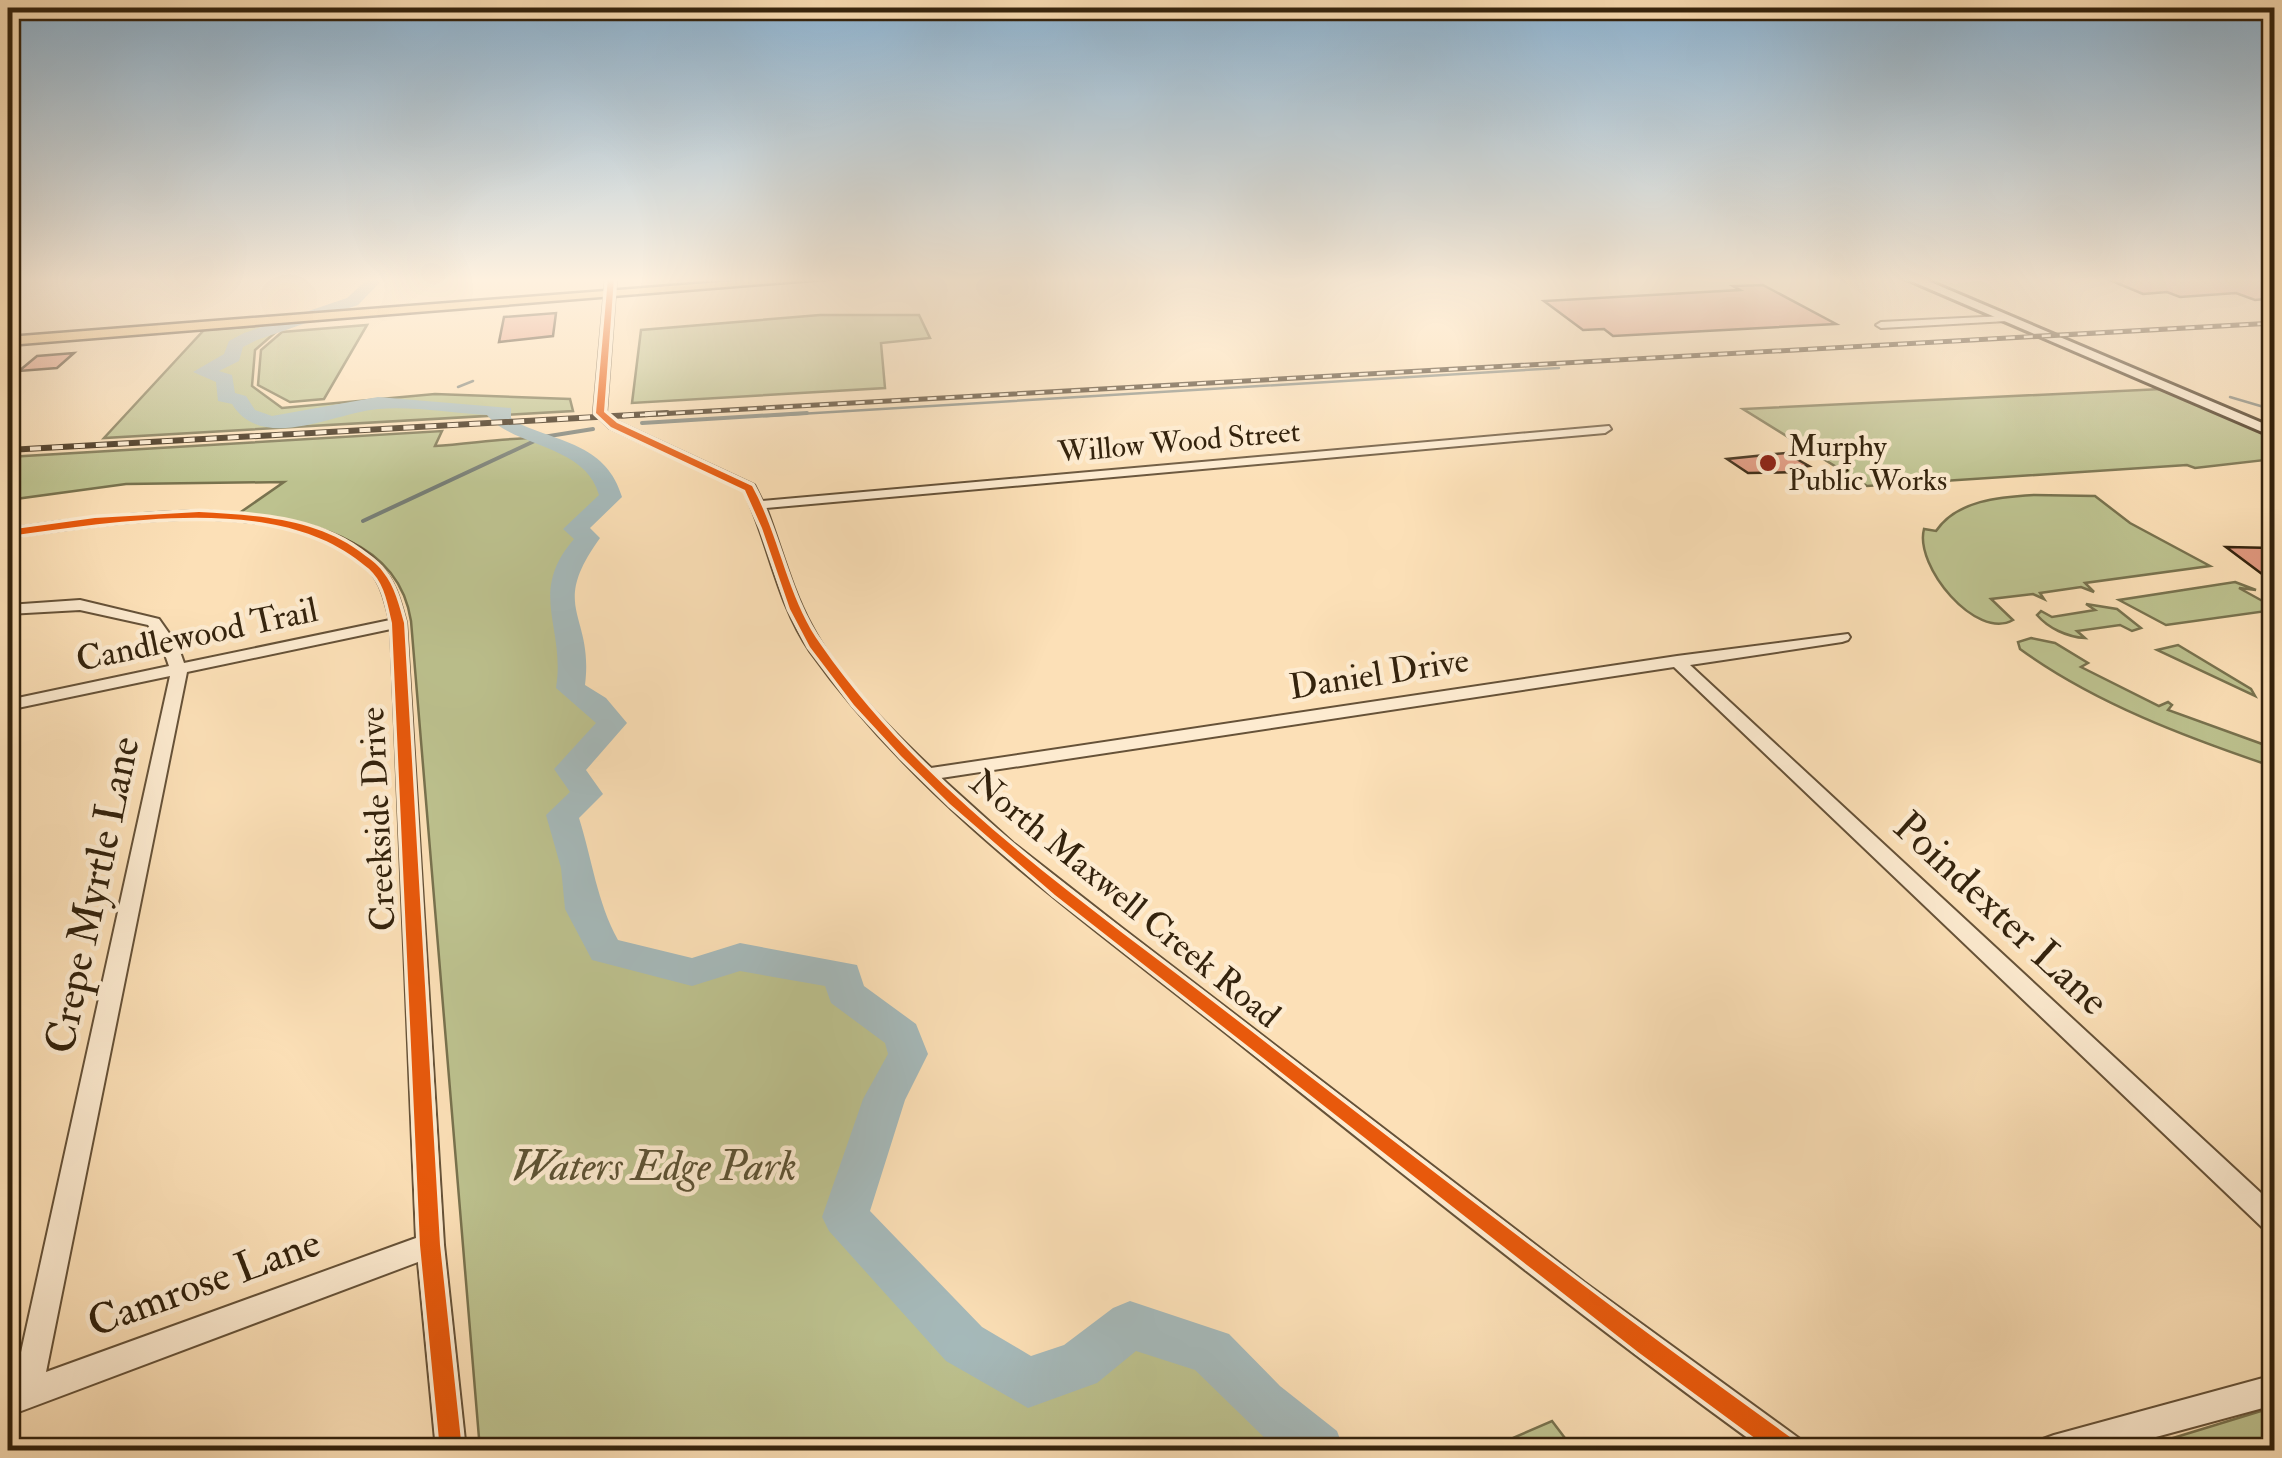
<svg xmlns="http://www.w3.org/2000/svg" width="2282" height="1458" font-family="'IM FELL Double Pica',serif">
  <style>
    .green { fill: #bdc28f; stroke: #78724e; stroke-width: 2.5 }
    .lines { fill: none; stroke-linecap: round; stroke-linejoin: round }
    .stream-far1 { stroke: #787e75; stroke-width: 2.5 }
    .stream { stroke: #787e75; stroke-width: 4 }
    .river { fill: #a6babb; fill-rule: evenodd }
    .building { fill: #e29980; stroke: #34230d; stroke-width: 2.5 }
    .street-casing { stroke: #665238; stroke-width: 4 }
    .secondary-casing { stroke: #34230d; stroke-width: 6 }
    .primary-casing { stroke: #34230d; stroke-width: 5 }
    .street { fill: #fdebd0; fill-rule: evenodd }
    .secondary { fill: #fdebd0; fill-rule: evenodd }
    .primary { fill: #eec07c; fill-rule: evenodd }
    .rail-far1-casing { stroke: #34230d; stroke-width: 5 }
    .rail-casing { stroke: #34230d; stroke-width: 6 }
    .rail-far1 { stroke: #fdebd0; stroke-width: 2.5; stroke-dasharray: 9; stroke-linecap: butt }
    .rail { stroke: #fdebd0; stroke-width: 4; stroke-dasharray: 11; stroke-linecap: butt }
    .cycleway-casing { stroke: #fdebd0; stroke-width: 7 }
    .cycleway { fill: #e8590c; fill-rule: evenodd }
    .poi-dot { fill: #8f2418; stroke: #fdebd0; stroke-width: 4 }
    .labels { text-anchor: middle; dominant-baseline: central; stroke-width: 9; stroke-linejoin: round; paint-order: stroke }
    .far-street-label { font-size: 30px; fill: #34230d; stroke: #fdebd0 }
    .far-poi-label { font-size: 30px; fill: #34230d; stroke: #fdebd0; text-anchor: start }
    .street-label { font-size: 35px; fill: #34230d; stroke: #fdebd0 }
    .near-street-label { font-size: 42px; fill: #34230d; stroke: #fdebd0 }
    .near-park-label { font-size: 42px; font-style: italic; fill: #5d5334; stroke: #fdebd0 }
  </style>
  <rect width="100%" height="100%" fill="#fce0b7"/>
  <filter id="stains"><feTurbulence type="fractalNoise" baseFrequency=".002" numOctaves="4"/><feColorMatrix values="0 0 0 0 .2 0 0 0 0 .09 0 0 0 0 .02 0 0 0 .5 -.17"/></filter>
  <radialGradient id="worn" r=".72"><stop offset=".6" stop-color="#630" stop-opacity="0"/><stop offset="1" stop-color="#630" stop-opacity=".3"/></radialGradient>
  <g class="green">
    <path d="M820 315H919L930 338 881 343 885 388 632 403 641 330Z"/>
    <path d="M285 324 255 350 252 386 282 408 435 394 570 399 573 411 104 438 204 330Z"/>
    <path d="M367 325 324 399 290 402 258 385 261 350 282 332Z"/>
    <path d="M2162 389 2274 437V459L2195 468 2187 465 1867 486 1743 409Z"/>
    <path d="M442 431 435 446C471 444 509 437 545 438 571 439 608 472 611 497L575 528 588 538C526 597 587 621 570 687L596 704 612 723 570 769 587 794 563 815 578 868 583 909 605 950 692 972 740 957 844 975 845 993 902 1035 908 1054 884 1099 845 1217 964 1344 1028 1383 1079 1365 1130 1325 1211 1351 1262 1404 1318 1450H480L411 621C398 536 308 524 238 514L284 482 126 484 8 500V457Z"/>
    <path d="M2034 495 2095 496 2130 523 2210 566 2085 583 2094 592 2081 587 2040 593 2044 599 2033 594 1991 599 2013 620C1976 641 1914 566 1924 529L1936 531C1957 500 2000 497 2034 495Z"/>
    <path d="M2235 582 2256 590 2239 588 2268 604 2263 600H2274V610L2166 625 2119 600Z"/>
    <path d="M2086 604 2117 609 2141 628 2132 631 2120 625 2077 631 2085 638C2067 637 2048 628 2037 615L2041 611 2052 617 2095 610Z"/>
    <path d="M2031 638 2055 643 2088 663 2081 667 2159 706 2168 702 2172 705 2168 710 2265 745 2267 738 2273 740 2274 767C2188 738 2094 703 2020 649L2018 642Z"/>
    <path d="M2178 645 2251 689 2255 696 2157 650Z"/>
    <path d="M2274 1407V1450H2134Z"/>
    <path d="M1552 1421 1574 1450H1504L1499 1444Z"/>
  </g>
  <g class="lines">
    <g class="stream-far1">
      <path d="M458 387 473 381"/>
      <path d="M2230 397 2274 410"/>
      <path d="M766 416 1559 368"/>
    </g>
    <g class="stream">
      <path d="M642 423 807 413"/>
      <path d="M363 521 543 437 593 429"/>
    </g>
    <path class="river" d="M369 278H384L358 305 257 340 243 347 239 361 219 371 232 375 235 393 246 396 255 410 272 416 378 397 511 408V418L520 424C563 443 607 446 622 497L590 528 600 538C548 610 594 612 585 685L606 698 627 723 586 770 603 794 579 818C592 859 597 902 618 940L692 958 740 943 857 965 864 986 916 1024 928 1054 905 1100 870 1211 982 1327 1031 1356 1064 1345 1113 1308 1130 1301 1229 1334 1280 1386 1337 1431 1344 1450H1277L1195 1370 1136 1351 1097 1383 1028 1408 946 1361 829 1231 822 1217 863 1099 888 1054 885 1043 831 1003 825 986 740 971 692 986 592 960 565 909 561 868 546 815 570 792 554 769 596 723 556 688C566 627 527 593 574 539L563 529 599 495C585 444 514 448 487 415 452 413 413 406 378 409 334 413 262 453 232 404L218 401 216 382 193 372 224 354 229 341 244 333 347 298Z"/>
  </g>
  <g class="building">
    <path d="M2105 278H2274V298L2255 300 2236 293 2180 297 2167 292 2143 294Z"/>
    <path d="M1763 285 1836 324 1613 336 1604 329 1583 330 1544 301 1740 290 1733 286Z"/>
    <path d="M556 313 553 336 499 342 504 317Z"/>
    <path d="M74 353 57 368 19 371 37 356Z"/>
    <path d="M1786 453 1809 466 1794 468 1802 472 1748 473 1727 459Z"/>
    <path d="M2226 547 2274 548V583Z"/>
  </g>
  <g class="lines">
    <g class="street-casing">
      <g id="street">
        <path d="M606 278H616L606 412 618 422 754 485 762 501 1609 426 1611 429 1605 433 766 508C781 547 791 588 811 625 838 677 889 728 931 768L1677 656 1848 634 1850 637 1848 640 1842 642 1690 665 2274 1205V1234L2265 1230 1674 667 941 778 1013 843 1122 928 1584 1282 1800 1439 1804 1450H1764C1580 1317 1403 1174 1226 1033 1078 915 920 805 810 651 777 603 769 543 744 490L610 428 594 413Z"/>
        <path d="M2004 316 2009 319 2007 321 1881 328 1876 325 1881 322Z"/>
        <path d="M199 511C258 515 348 520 386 573 397 588 401 605 406 623L444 1245 466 1450H436L418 1262 8 1416V1386L14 1384 170 676 8 710V700L169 666 162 646 148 625 80 610 8 614V605L80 600 159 619 178 646 184 663 390 620C386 604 382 584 370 571 290 490 108 524 8 537V529C71 519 135 513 199 511ZM391 629 416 1238 46 1372 187 672Z"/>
        <path d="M2274 1375V1405L2108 1450H2039L2043 1439 2054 1435Z"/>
      </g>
    </g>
    <g class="secondary-casing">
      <path id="secondary" d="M1904 278H1921L2274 428V437Z"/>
    </g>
    <g class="primary-casing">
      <path id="primary" d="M773 278H836L8 345V337Z"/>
    </g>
    <use href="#street" class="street"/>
    <use href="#secondary" class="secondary"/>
    <use href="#primary" class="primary"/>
    <g class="rail-far1-casing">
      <path id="rail-far1" d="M622 416 2274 323"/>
    </g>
    <g class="rail-casing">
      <path id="rail" d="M8 450 667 413"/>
    </g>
    <use href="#rail-far1" class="rail-far1"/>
    <use href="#rail" class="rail"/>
    <g class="cycleway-casing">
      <g id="cycleway">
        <path d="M608 278H614L604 412 617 423 752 486C780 537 787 598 821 645 926 796 1086 903 1229 1014 1417 1159 1604 1304 1797 1442L1800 1450H1771L1638 1352 1055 895 950 804 901 756 854 705 810 647 790 609 762 528 745 490 611 427 596 413Z"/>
        <path d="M199 512C254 515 314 518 359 551 368 558 377 563 383 572 395 587 399 605 404 623L440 1245 462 1450H440L420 1245 392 623C388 606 385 586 373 573 368 567 361 563 355 558 267 493 110 523 8 536V530L95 518Z"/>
      </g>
    </g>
    <use href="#cycleway" class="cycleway"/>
  </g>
  <linearGradient id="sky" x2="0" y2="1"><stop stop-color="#8db6d6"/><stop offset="0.58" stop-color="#fef1df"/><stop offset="1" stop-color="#fef1df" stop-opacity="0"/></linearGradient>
  <rect width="2282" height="483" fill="url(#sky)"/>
  <circle class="poi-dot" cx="1768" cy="463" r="10"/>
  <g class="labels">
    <g class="far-street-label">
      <text transform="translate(1179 442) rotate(-5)">Willow Wood Street</text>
    </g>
    <g class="far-poi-label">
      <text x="1788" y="446">Murphy<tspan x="1788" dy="34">Public Works</tspan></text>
    </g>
    <g class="street-label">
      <text transform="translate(197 635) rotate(-12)">Candlewood Trail</text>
      <text transform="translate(1379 674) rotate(-9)">Daniel Drive</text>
      <text transform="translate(378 819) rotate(-93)">Creekside Drive</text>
      <text transform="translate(1125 899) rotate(39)">North Maxwell Creek Road</text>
    </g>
    <g class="near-street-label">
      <text transform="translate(93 895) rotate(-78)">Crepe Myrtle Lane</text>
      <text transform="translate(2001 914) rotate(43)">Poindexter Lane</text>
      <text transform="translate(204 1283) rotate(-20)">Camrose Lane</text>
    </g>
    <g class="near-park-label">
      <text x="654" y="1167">Waters Edge Park</text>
    </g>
  </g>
  <rect width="2282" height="1458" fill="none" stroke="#fce0b7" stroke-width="40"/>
  <rect x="10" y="10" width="2262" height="1438" fill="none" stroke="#34230d" stroke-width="5"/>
  <rect x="20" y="20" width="2242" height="1418" fill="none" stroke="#34230d" stroke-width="2.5"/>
  <rect width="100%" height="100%" filter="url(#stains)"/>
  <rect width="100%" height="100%" fill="url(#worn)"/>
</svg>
